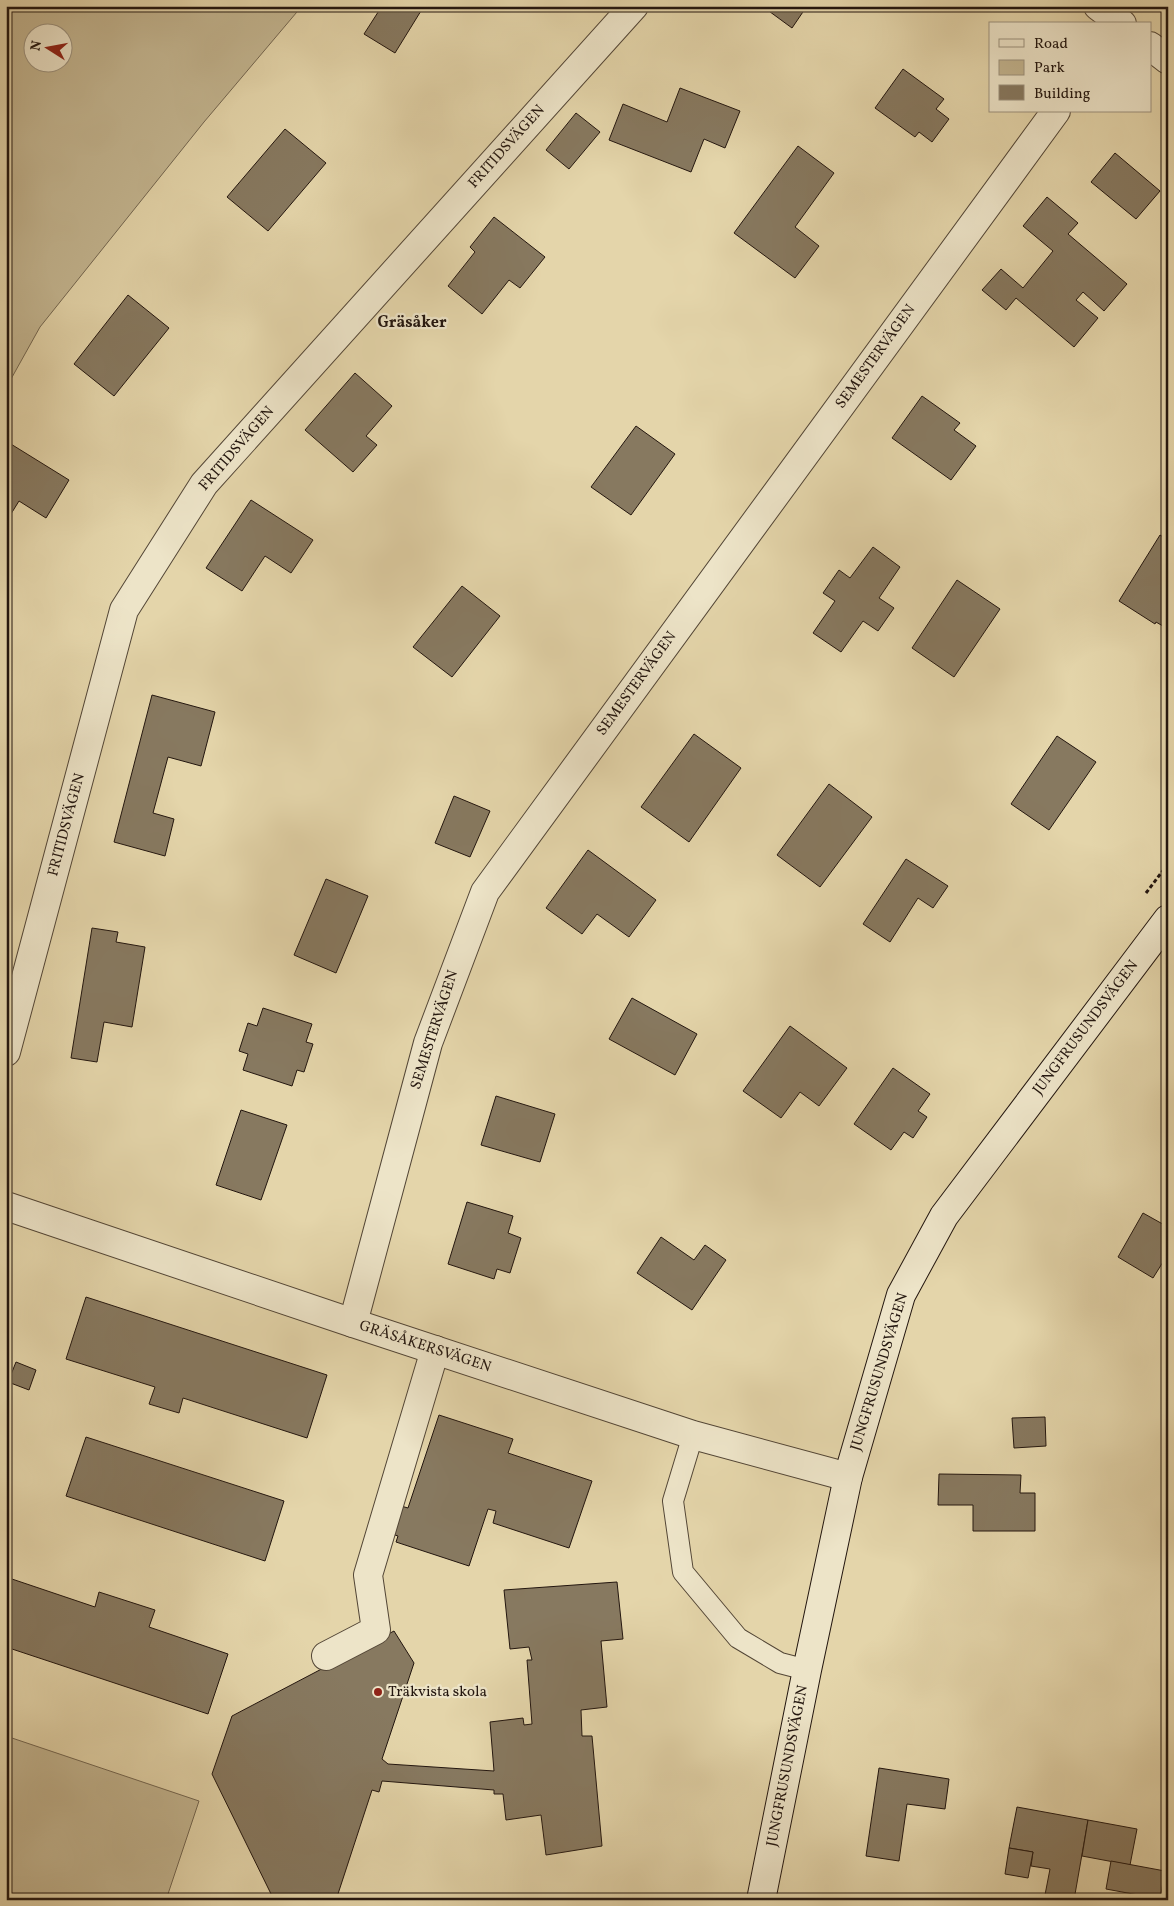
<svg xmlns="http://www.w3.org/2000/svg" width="1174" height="1906" font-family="Vollkorn,serif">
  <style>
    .green { fill: #c3b590; stroke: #736650; fill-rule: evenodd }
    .building { fill: #877960; stroke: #23160f }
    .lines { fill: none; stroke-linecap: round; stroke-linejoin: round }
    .lane-casing { stroke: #534636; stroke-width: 22 }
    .street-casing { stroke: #534636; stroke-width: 30 }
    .secondary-casing { stroke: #23160f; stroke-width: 30 }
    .path { stroke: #23160f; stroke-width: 3; stroke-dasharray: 4 2.5; stroke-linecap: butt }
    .lane { stroke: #ede4c8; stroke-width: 20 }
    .street { stroke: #ede4c8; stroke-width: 28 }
    .secondary { stroke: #ede4c8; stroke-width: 28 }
    .poi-dot { fill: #8f2418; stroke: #ede4c8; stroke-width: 2 }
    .labels { text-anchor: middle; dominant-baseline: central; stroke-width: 4.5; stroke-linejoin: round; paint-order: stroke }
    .street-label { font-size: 15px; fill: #23160f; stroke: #ede4c8 }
    .poi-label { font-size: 15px; fill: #23160f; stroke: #ede4c8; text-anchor: start }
    .neighbourhood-label { font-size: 16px; font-weight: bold; fill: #23160f; stroke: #ede4c8 }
  </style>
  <rect width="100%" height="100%" fill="#e4d5aa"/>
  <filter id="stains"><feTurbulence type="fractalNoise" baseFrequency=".004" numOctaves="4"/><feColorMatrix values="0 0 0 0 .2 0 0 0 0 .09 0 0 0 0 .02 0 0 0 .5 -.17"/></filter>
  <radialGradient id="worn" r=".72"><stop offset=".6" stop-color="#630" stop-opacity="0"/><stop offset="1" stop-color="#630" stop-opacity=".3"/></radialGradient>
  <g class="green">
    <path d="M6 6H302L204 122 40 327 6 388ZM32 32H62V62H32Z"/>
    <path d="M6 1736 199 1801 166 1900H6Z"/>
  </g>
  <g class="building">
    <path d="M382 6H424L395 53 364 34Z"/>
    <path d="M762 6H807L792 28Z"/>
    <path d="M903 69 944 99 936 109 949 119 932 142 919 132 915 137 875 108Z"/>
    <path d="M680 88 740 111 725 148 704 139 691 172 609 140 623 104 667 122Z"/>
    <path d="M576 113 600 132 569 169 546 150Z"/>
    <path d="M285 129 326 163 268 231 227 197Z"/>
    <path d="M798 146 834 173 795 227 819 246 795 278 734 233Z"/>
    <path d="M1115 153 1160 191 1136 219 1091 182Z"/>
    <path d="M1047 197 1078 223 1068 234 1127 284 1104 311 1083 292 1076 300 1098 318 1074 347 1016 298 1006 310 982 290 1001 269 1023 288 1053 251 1023 226Z"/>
    <path d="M494 217 545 257 520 288 509 280 482 314 448 286 475 252 470 247Z"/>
    <path d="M128 295 169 328 114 396 74 364Z"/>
    <path d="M355 373 392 406 366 436 377 445 353 472 305 430Z"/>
    <path d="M922 396 960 423 954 430 976 446 951 480 892 438Z"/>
    <path d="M636 426 675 454 631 515 591 487Z"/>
    <path d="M6 441 69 480 46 518 19 501 6 522Z"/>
    <path d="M251 500 313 540 291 573 265 556 242 591 206 568Z"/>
    <path d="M1160 535 1168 540V629L1156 622 1155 624 1119 601Z"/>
    <path d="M873 547 900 567 879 598 894 608 878 631 863 621 841 652 813 633 835 601 823 593 839 570 850 578Z"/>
    <path d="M957 580 1000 609 954 677 912 648Z"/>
    <path d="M462 586 500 616 452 677 413 647Z"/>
    <path d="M6 647 11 648 6 667Z"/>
    <path d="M152 695 215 712 201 766 168 757 153 813 174 819 165 856 114 842Z"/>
    <path d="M694 734 741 768 689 842 641 807Z"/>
    <path d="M1057 736 1096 762 1049 830 1011 804Z"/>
    <path d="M829 784 872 817 820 887 777 855Z"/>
    <path d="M454 796 490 811 470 857 435 843Z"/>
    <path d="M588 850 656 900 629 937 597 914 582 934 546 908Z"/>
    <path d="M906 859 948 886 933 908 918 898 890 942 863 924Z"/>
    <path d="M326 879 368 896 336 973 294 955Z"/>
    <path d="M92 928 118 932 116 942 145 947 132 1027 104 1022 97 1062 71 1058Z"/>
    <path d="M632 998 697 1034 675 1075 609 1039Z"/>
    <path d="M263 1008 312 1024 306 1042 313 1044 304 1072 297 1070 292 1086 243 1070 248 1054 239 1051 248 1023 257 1026Z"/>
    <path d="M790 1026 847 1068 819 1106 800 1092 781 1118 743 1091Z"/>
    <path d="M893 1068 930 1094 918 1111 927 1117 913 1138 904 1132 891 1150 854 1124Z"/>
    <path d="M496 1096 555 1114 540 1162 481 1145Z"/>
    <path d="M241 1110 287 1125 261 1200 216 1185Z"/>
    <path d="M467 1202 513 1216 508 1233 521 1238 510 1273 497 1269 494 1279 448 1264Z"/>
    <path d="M1143 1213 1168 1227V1254L1153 1278 1118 1257Z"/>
    <path d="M661 1237 694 1260 705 1245 726 1260 692 1310 637 1273Z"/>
    <path d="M86 1297 327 1375 307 1438 183 1398 179 1413 149 1404 155 1387 66 1359Z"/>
    <path d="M16 1362 36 1370 29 1390 8 1382Z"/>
    <path d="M439 1415 513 1439 508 1453 592 1481 569 1548 493 1523 496 1511 488 1509 469 1566 396 1542 398 1536 392 1534 401 1506 408 1508Z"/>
    <path d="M1045 1417 1046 1446 1014 1448 1012 1418Z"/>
    <path d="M86 1437 284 1501 265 1561 66 1496Z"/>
    <path d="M939 1474 1021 1475 1020 1493H1035V1531H973V1505H938Z"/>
    <path d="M6 1577 95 1607 99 1592 155 1610 149 1627 228 1654 208 1714 6 1647Z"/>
    <path d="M617 1582 623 1639 601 1641 607 1707 581 1710 582 1736H592L602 1846 546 1855 541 1815 506 1820 503 1794H494V1790L382 1781 379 1792 372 1790 336 1900H274L212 1774 232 1716 394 1631 414 1663 382 1759 388 1764 494 1771 490 1722 523 1718 524 1725 532 1724 527 1660H532L529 1647 510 1649 504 1590Z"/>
    <path d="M879 1768 949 1779 945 1809 907 1804 899 1861 866 1856Z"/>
    <path d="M1017 1807 1088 1820 1074 1900H1044L1050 1869 1031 1866 1033 1852 1009 1848Z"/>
    <path d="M1088 1820 1137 1829 1130 1865 1082 1856Z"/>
    <path d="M1009 1848 1033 1852 1028 1878 1005 1874Z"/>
    <path d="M1111 1861 1165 1871 1160 1899 1106 1889Z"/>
  </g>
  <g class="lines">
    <g class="lane-casing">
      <path id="lane" d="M693 1435 673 1501 683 1572 738 1638 780 1663 807 1670"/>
    </g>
    <g class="street-casing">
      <g id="street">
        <path d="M1098 6 1122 24"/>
        <path d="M1150 46 1168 60"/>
        <path d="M6 1052 124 610 204 484 634 6"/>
        <path d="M6 1206 353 1323 693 1435 848 1477"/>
        <path d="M353 1323 428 1043 485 892 1056 111"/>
        <path d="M326 1656 376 1630 368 1575 435 1350"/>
      </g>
    </g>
    <g class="secondary-casing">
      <path id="secondary" d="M761 1900 807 1670 848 1477 901 1295 944 1216 1168 919"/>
    </g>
    <path class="path" d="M1146 893 1168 864"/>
    <use href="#lane" class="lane"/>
    <use href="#street" class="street"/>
    <use href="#secondary" class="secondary"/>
  </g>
  <circle class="poi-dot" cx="378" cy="1692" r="5"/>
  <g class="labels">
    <g class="street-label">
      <text transform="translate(507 147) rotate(-48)">FRITIDSVÄGEN</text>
      <text transform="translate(876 357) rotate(-54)">SEMESTERVÄGEN</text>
      <text transform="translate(237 449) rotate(-49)">FRITIDSVÄGEN</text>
      <text transform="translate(637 684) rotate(-54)">SEMESTERVÄGEN</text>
      <text transform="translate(67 825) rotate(-75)">FRITIDSVÄGEN</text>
      <text transform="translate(1086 1028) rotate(-53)">JUNGFRUSUNDSVÄGEN</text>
      <text transform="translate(435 1030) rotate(-72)">SEMESTERVÄGEN</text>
      <text transform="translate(425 1347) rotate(18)">GRÄSÅKERSVÄGEN</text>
      <text transform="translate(880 1372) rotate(-73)">JUNGFRUSUNDSVÄGEN</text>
      <text transform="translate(788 1766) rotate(-79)">JUNGFRUSUNDSVÄGEN</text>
    </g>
    <g class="poi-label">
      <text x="388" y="1692">Träkvista skola</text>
    </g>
    <g class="neighbourhood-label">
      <text x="412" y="323">Gräsåker</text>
    </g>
  </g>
  <rect width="1174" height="1906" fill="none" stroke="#e4d5aa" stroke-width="25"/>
  <rect x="8" y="8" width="1159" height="1891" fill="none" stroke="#23160f" stroke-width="2.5"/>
  <rect x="12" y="12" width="1149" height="1881" fill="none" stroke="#23160f"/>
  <rect x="989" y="22" width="162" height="90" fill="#ede4c8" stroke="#9c927e"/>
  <rect x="999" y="39" width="25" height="8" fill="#ede4c8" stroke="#9c927e"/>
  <text x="1034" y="48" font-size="15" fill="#23160f">Road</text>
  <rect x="999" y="60" width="25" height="15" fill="#c3b590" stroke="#9c927e"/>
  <text x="1034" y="72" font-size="15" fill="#23160f">Park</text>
  <rect x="999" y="85" width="25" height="15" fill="#877960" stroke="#9c927e"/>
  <text x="1034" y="98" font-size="15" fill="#23160f">Building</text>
  <g transform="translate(48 48) rotate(281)"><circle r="24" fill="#ede4c8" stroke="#9c927e"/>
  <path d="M0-4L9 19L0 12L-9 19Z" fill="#8f2418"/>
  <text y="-8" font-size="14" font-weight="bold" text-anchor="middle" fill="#23160f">N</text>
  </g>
  <rect width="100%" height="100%" filter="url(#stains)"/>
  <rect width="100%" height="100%" fill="url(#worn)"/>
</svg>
